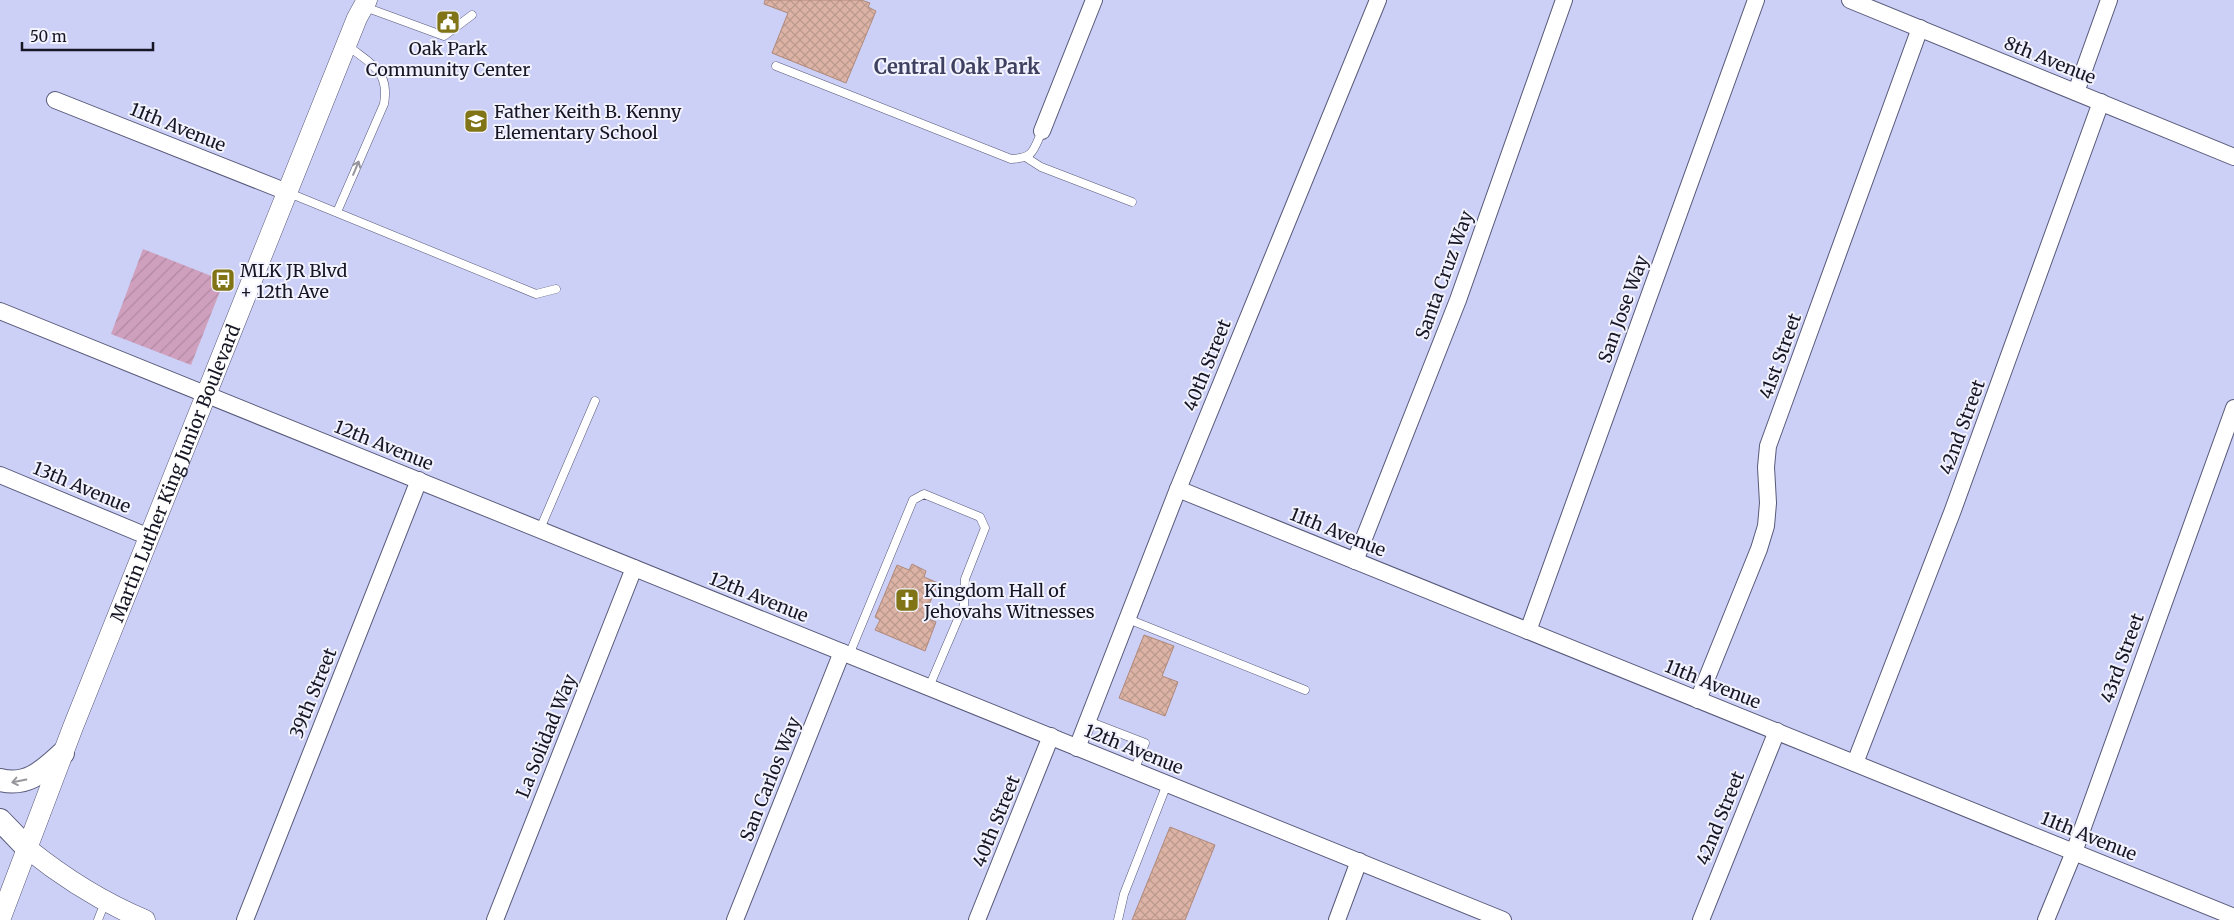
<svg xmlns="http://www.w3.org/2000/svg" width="2234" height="920" font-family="Merriweather,serif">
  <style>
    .garden { fill: url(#garden-furrows) }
    .building { fill: url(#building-cross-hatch); stroke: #af887a }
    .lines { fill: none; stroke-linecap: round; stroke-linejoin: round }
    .service-casing { stroke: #575979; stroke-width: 9 }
    .minor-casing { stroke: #575979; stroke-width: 18 }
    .tertiary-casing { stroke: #575979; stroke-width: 21 }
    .secondary-casing { stroke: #575979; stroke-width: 24 }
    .service { stroke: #fff; stroke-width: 8 }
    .minor { stroke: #fff; stroke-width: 16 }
    .tertiary { stroke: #fff; stroke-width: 20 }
    .secondary { stroke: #fff; stroke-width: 22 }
    .oneway { stroke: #96969c }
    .labels { text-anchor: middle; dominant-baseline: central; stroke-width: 4; stroke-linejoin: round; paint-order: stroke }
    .poi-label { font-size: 18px; fill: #161624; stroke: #f2f3ff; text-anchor: start }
    .street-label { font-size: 18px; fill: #161624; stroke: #f2f3ff }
    .quarter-label { font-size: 20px; font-weight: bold; fill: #3e405f; stroke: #f2f3ff }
  </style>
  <defs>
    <pattern id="garden-furrows" width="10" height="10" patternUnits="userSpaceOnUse" patternTransform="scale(1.25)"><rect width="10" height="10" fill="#cfa0bd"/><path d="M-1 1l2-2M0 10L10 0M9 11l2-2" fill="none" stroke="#b189a2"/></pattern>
    <pattern id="building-cross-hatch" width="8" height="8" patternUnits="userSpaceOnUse" patternTransform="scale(1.25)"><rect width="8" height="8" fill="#dcb3a4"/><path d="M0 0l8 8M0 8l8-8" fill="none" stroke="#bc998d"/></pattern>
  </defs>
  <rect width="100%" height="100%" fill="#ccd0f6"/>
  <path class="garden" d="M143 249 224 281 191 365 111 334Z"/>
  <g class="building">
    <path d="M765 0H861L870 3 868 7 876 11 846 83 772 53 788 13 764 4Z"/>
    <path d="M912 564 926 571 924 577 938 583 924 617 936 622 925 651 875 630 880 620 875 617 897 565 909 570Z"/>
    <path d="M1144 635 1174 646 1162 676 1178 682 1165 716 1119 698Z"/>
    <path d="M1170 827 1215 845 1185 920H1132Z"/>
  </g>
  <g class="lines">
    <g class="service-casing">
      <g id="service">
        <path d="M365 7 444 36 472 15"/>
        <path d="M776 66 1011 159C1034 158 1033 151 1042 131"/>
        <path d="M1027 158 1041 167 1132 202"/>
        <path d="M289 193 536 294 556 289"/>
        <path d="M337 212 384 104C390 71 371 64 348 46"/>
        <path d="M540 529 595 401"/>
        <path d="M1128 619 1305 690"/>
        <path d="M849 655 913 500 924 494 980 517 985 528 965 579 964 605 929 687"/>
        <path d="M1088 721 1145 743 1134 771"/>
        <path d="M98 920 105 902"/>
        <path d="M1118 920 1124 894 1167 784"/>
      </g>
    </g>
    <g class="minor-casing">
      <g id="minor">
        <path d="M1850 0 2234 157"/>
        <path d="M2076 92 2109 0"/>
        <path d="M55 100 287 192"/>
        <path d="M1042 131 1094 0"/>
        <path d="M0 311 1503 920"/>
        <path d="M0 475 149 537"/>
        <path d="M1178 489 2234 917"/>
        <path d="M1355 561 1458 300 1564 0"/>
        <path d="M1528 631 1756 0"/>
        <path d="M1698 700 1759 549 1766 526 1768 503 1766 467 1768 446 1920 28"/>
        <path d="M1077 748 1178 489 1378 0"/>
        <path d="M1855 763 1953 510 2101 102"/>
        <path d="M245 920 419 480"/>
        <path d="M495 920 634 568"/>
        <path d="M735 920 842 652"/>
        <path d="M977 920 1051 736"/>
        <path d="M1337 920 1359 861"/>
        <path d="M1701 920 1777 731"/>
        <path d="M2046 920 2074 852 2234 408"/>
      </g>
    </g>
    <g class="tertiary-casing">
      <g id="tertiary">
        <path d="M28 849C64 878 102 902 145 920"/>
        <path id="s1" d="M0 920 73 727 357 18 367 0"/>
      </g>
    </g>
    <g class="secondary-casing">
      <g id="secondary">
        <path d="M0 780C28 787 44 770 63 753"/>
        <path d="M0 820 28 849"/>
      </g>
    </g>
    <use href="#service" class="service"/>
    <use href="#minor" class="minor"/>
    <use href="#tertiary" class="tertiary"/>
    <use href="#secondary" class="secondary"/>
  </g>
  <defs><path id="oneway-shaft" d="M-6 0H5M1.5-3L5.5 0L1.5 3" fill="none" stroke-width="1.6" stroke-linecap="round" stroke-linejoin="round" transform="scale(1.25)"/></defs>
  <g class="oneway">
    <use href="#oneway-shaft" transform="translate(356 168) rotate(-67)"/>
    <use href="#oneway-shaft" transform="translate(19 781) rotate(169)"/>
  </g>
  <defs>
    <g id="civic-square" transform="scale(1.25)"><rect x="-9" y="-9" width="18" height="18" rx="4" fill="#817416" stroke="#f2f3ff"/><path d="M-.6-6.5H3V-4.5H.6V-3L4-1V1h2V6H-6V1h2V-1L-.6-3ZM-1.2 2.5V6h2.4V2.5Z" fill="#fff"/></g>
    <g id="school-square" transform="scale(1.25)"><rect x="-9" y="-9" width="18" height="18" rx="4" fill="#817416" stroke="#f2f3ff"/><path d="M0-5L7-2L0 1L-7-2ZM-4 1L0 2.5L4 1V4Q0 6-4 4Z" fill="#fff"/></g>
    <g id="bus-square" transform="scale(1.25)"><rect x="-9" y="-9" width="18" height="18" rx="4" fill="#817416" stroke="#f2f3ff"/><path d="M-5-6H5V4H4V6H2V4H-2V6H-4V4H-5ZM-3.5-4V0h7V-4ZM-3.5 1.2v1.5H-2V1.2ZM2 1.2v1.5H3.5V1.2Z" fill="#fff"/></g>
    <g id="church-square" transform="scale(1.25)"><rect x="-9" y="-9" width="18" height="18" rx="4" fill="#817416" stroke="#f2f3ff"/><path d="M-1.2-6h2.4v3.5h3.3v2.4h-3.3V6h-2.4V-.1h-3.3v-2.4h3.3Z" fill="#fff"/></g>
  </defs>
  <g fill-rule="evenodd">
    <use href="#civic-square" x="448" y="22"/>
    <use href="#school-square" x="476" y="121"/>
    <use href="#bus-square" x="223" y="280"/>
    <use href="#church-square" x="907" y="600"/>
  </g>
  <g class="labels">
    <g class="poi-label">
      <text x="448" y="48" text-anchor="middle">Oak Park<tspan x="448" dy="21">Community Center</tspan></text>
      <text x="494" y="111">Father Keith B. Kenny<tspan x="494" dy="21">Elementary School</tspan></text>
      <text x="240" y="270">MLK JR Blvd<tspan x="240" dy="21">+ 12th Ave</tspan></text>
      <text x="924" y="590">Kingdom Hall of<tspan x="924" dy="21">Jehovahs Witnesses</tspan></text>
    </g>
    <g class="street-label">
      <text transform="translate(2050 60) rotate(22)">8th Avenue</text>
      <text transform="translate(178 127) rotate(22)">11th Avenue</text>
      <text transform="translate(1444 275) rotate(-70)">Santa Cruz Way</text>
      <text transform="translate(1623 309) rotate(-70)">San Jose Way</text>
      <text transform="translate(1780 356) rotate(-70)">41st Street</text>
      <text transform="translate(1207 365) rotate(-68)">40th Street</text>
      <text transform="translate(1962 427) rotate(-70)">42nd Street</text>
      <text transform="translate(384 445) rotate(22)">12th Avenue</text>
      <text stroke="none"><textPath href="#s1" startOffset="480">Martin Luther King Junior Boulevard</textPath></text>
      <text transform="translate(82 487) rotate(23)">13th Avenue</text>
      <text transform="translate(1338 532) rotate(22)">11th Avenue</text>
      <text transform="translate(759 597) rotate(22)">12th Avenue</text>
      <text transform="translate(2122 658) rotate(-70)">43rd Street</text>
      <text transform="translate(1713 684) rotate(22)">11th Avenue</text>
      <text transform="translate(313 693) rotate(-68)">39th Street</text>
      <text transform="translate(546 736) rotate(-68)">La Solidad Way</text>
      <text transform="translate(1134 749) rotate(22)">12th Avenue</text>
      <text transform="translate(770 779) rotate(-68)">San Carlos Way</text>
      <text transform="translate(1720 818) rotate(-68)">42nd Street</text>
      <text transform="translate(996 821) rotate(-68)">40th Street</text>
      <text transform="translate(2089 836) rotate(22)">11th Avenue</text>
    </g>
    <g class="quarter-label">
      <text x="957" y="66">Central Oak Park</text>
    </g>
  </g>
  <path d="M22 42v8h131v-8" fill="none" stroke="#161624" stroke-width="2.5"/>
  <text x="30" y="42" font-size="15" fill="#161624" stroke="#f2f3ff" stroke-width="4" paint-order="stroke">50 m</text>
</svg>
